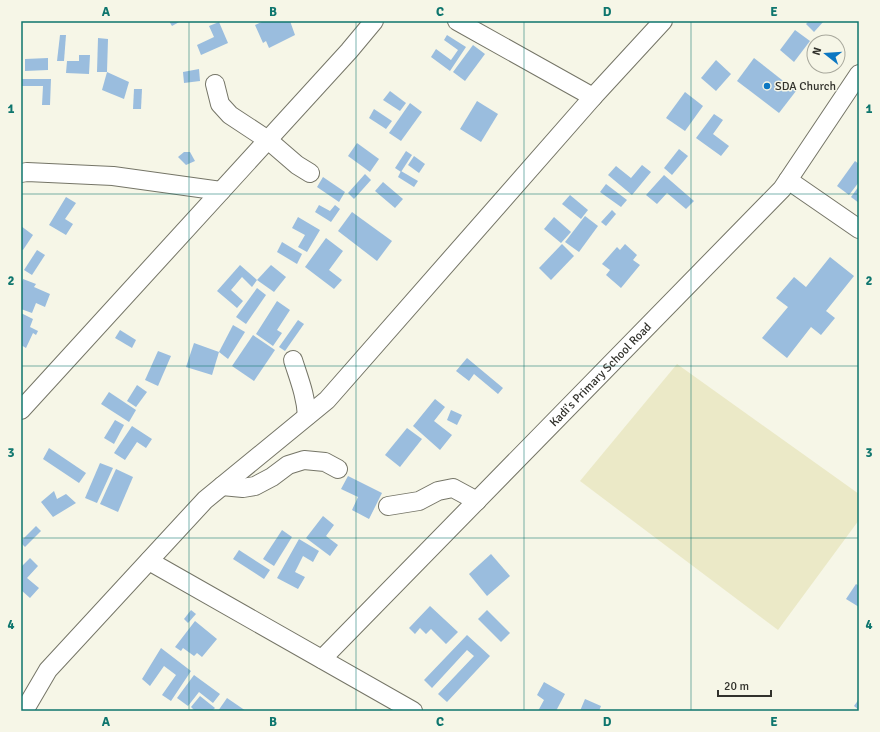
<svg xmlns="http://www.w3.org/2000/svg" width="880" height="732" font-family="Signika,sans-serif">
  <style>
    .green { fill: #ebe9c7 }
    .building { fill: #9abdde }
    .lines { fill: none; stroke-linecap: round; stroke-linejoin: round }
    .minor-casing { stroke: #757567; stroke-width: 20 }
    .minor { stroke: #fff; stroke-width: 18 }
    .grid { fill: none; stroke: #0f766e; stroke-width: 1; stroke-opacity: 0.55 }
    .poi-dot { fill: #0c77c2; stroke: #f6f6e7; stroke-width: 1.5 }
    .labels { text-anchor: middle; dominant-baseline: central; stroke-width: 3; stroke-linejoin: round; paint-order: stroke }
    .poi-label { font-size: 12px; fill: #32322c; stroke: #f6f6e7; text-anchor: start }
    .street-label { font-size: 12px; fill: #32322c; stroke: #f6f6e7 }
    .neatline { fill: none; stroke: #0f766e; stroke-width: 1.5 }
    .grid-label { font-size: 13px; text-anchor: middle; font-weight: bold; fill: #0f766e }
  </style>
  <rect width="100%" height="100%" fill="#f6f6e7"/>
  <path class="green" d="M677 364 859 494V520L778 630 580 481Z"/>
  <g class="building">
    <path d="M169 21H181L172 26Z"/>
    <path d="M264 21H290L295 35 269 48 266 41 263 43 255 25Z"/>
    <path d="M809 21H824L814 32 806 24Z"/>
    <path d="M219 22 228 43 201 55 197 45 214 37 209 26Z"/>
    <path d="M795 30 810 41 794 62 780 50Z"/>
    <path d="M60 35H66L64 61H57Z"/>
    <path d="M447 35 466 47 450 71 431 57 436 49 451 60 458 50 444 40Z"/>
    <path d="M98 38 108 39 107 72H97Z"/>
    <path d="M473 45 485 54 465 81 453 72Z"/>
    <path d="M79 55H90L89 74 66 73 67 61H79Z"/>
    <path d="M48 58V70L25 71V59Z"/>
    <path d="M754 58 796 91 779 113 737 81Z"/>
    <path d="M716 60 731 74 716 91 701 78Z"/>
    <path d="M199 69 200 81 184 83 183 72Z"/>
    <path d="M107 72 129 82 124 99 102 90Z"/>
    <path d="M21 79H51L50 105H42L43 86H21Z"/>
    <path d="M134 89H142L141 109H133Z"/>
    <path d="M390 91 406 103 400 111 383 100Z"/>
    <path d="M685 92 703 106 685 131 666 118Z"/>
    <path d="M477 101 498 114 481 142 460 129Z"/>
    <path d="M410 103 422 112 401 141 389 133Z"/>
    <path d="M374 109 392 121 386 129 369 118Z"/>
    <path d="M714 114 723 120 713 134 729 146 721 156 696 138Z"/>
    <path d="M357 143 379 159 370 172 348 156Z"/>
    <path d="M679 149 688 156 672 175 664 168Z"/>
    <path d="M406 151 412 155 401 172 395 168Z"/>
    <path d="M184 152H190L195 161 186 165 178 157Z"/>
    <path d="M414 156 425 164 419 173 408 165Z"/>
    <path d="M855 161 859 164V182L849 195 837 186Z"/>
    <path d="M642 165 651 172 632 195 608 175 616 166 631 178Z"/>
    <path d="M401 171 418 181 414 187 398 177Z"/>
    <path d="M365 174 371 180 354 199 348 193Z"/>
    <path d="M664 175 694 201 686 209 667 193 657 204 646 195Z"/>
    <path d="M323 177 345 192 339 202 317 187Z"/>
    <path d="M383 182 403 199 395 208 375 191Z"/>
    <path d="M606 184 627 200 621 207 600 192Z"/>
    <path d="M859 186V203L851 197Z"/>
    <path d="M570 195 588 210 581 219 562 204Z"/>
    <path d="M66 197 76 203 65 219 73 224 66 235 49 225Z"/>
    <path d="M319 205 330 211 335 205 340 209 331 222 315 212Z"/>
    <path d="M612 210 616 214 606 226 601 222Z"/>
    <path d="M352 212 392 241 377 261 338 231Z"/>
    <path d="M585 216 598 226 579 252 565 242Z"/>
    <path d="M298 217 320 230 307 252 298 247 305 235 292 228Z"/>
    <path d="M554 217 571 232 561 243 544 229Z"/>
    <path d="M21 226 33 235 23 250 21 249Z"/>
    <path d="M326 238 343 251 329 270 342 280 334 289 305 267Z"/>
    <path d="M282 242 302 254 297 264 277 252Z"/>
    <path d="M562 244 574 256 551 280 539 268Z"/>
    <path d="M625 244 637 255 633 260 640 265 621 288 606 275 610 270 602 264 617 247 620 250Z"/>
    <path d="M37 250 45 255 32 275 24 270Z"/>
    <path d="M830 257 854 276 826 311 835 318 821 335 811 327 787 358 762 338 788 307 776 298 794 277 806 287Z"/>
    <path d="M240 265 257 280 252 287 242 277 231 290 243 301 237 308 217 291Z"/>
    <path d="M271 265 286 277 274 292 257 280Z"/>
    <path d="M23 279 36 284 34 287 50 294 45 307 36 303 32 313 21 309V284Z"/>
    <path d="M257 288 266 295 246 324 236 317Z"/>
    <path d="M277 301 290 310 277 330 282 333 273 346 256 334Z"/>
    <path d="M21 313 33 319 30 327 38 331 36 335 33 333 26 348 21 345Z"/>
    <path d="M298 320 304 324 285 351 279 347Z"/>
    <path d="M233 325 245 332 228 359 219 352Z"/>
    <path d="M120 330 136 340 132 348 115 338Z"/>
    <path d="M253 335 275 350 254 381 232 366Z"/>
    <path d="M194 343 219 352 212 375 186 367Z"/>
    <path d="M158 351 171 356 158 386 145 380Z"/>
    <path d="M467 358 503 388 498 394 474 374 469 381 456 371Z"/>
    <path d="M137 385 147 392 136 407 127 401Z"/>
    <path d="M109 392 136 410 129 422 101 404Z"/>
    <path d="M435 399 445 407 434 421 452 435 440 450 413 426Z"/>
    <path d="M451 410 462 415 457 425 447 420Z"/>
    <path d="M115 420 124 425 114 444 104 438Z"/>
    <path d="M132 426 152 439 146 448 137 442 125 460 114 453Z"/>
    <path d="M407 428 422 439 400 467 385 455Z"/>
    <path d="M49 448 86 473 79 483 43 459Z"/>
    <path d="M100 463 113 468 97 503 85 498Z"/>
    <path d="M116 469 133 477 118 512 100 504Z"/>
    <path d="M348 476 382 493 369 519 352 510 358 497 341 489Z"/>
    <path d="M54 491 57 499 66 494 76 503 53 517 41 502Z"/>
    <path d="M323 516 334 525 326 536 338 545 330 556 306 538Z"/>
    <path d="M36 526 41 531 25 547 21 543V541Z"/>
    <path d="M282 530 292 537 274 566 263 559Z"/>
    <path d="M299 539 319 551 313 562 303 556 295 572 305 577 298 589 277 578Z"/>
    <path d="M239 550 270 570 264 579 233 559Z"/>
    <path d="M491 554 510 576 487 596 469 574Z"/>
    <path d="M30 558 38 566 27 578 39 588 30 598 21 590V567Z"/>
    <path d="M856 584 859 586V607L846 599Z"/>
    <path d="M430 606 458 632 446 644 431 629 426 634 420 628 415 634 409 628Z"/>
    <path d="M191 610 196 614 188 623 184 619Z"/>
    <path d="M487 610 510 633 501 642 478 619Z"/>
    <path d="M195 621 217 639 202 657 197 653 194 656 183 648 181 651 175 647Z"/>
    <path d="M467 635 490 656 447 702 438 694 474 656 467 650 432 688 424 680Z"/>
    <path d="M161 648 191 671 171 701 162 695 176 675 164 666 150 686 142 679Z"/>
    <path d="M194 675 220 694 213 703 199 692 188 706 177 698Z"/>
    <path d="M544 682 565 694 556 711H538L544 700 537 695Z"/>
    <path d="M200 696 215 708 212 711H195L191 707Z"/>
    <path d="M227 698 246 711H218Z"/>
    <path d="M585 699 601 706 599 711H580Z"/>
    <path d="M859 699V710L854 706Z"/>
  </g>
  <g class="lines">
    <g class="minor-casing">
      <g id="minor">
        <path d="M457 21 593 97"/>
        <path d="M215 84 220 104 230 115 268 140 297 165 310 173"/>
        <path d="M21 173 27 172 113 176 221 191"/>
        <path d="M788 180 859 229"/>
        <path d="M293 360C299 379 306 396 307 416"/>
        <path d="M21 410 349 51 374 21"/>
        <path d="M222 486 243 488 255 486 272 477 288 465 304 460 325 462 338 469"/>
        <path d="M388 506 419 501 438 491 453 488 477 501"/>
        <path d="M149 561 413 711"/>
        <path id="s1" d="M322 659 782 189 859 74"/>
        <path d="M24 711 48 670 205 500 327 400 593 97 663 21"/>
      </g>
    </g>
    <use href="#minor" class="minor"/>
  </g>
  <path class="grid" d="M189 21V711M356 21V711M524 21V711M691 21V711M21 194H859M21 366H859M21 538H859"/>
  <circle class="poi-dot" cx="767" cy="86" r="4"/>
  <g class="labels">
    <g class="poi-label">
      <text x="775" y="86">SDA Church</text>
    </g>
    <g class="street-label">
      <text stroke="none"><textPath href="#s1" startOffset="398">Kadi's Primary School Road</textPath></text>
    </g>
  </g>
  <rect width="880" height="732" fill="none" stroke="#f6f6e7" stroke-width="44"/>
  <g transform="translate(826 54) rotate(287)"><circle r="19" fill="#f6f6e7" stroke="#a8a89c"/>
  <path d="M0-3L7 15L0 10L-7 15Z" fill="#0c77c2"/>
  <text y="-6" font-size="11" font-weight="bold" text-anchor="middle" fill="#32322c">N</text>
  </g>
  <path d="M718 690v6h53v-6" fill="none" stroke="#32322c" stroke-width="2"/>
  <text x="724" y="690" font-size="12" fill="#32322c" stroke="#f6f6e7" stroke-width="3" paint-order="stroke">20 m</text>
  <rect x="22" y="22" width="836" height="688" class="neatline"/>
  <g class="grid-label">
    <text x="106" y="16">A</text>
    <text x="273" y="16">B</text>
    <text x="440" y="16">C</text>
    <text x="607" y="16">D</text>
    <text x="774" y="16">E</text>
    <text x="11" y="113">1</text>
    <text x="869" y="113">1</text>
    <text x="11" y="285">2</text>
    <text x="869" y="285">2</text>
    <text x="11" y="457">3</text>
    <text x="869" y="457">3</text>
    <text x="11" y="629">4</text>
    <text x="869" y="629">4</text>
    <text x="106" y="726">A</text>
    <text x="273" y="726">B</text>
    <text x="440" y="726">C</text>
    <text x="607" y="726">D</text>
    <text x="774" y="726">E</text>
  </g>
</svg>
